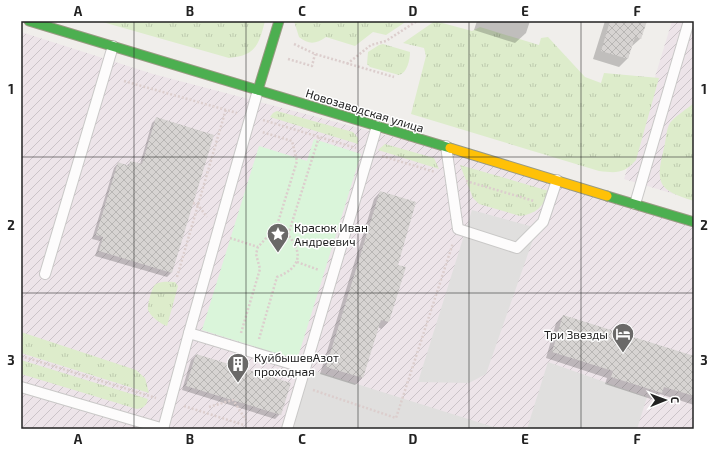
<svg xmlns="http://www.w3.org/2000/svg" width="715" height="450" font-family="'Exo 2',sans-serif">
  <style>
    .industrial { fill: url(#industrial-furrows) }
    .grass { fill: url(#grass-tufts) }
    .park { fill: #daf5da }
    .parking { fill: #e0dfde }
    .shadow { fill: #0003 }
    .building { fill: url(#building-cross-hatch) }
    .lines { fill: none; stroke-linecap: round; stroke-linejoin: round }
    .lane-casing { stroke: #c9c8c7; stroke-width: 12 }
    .fast-casing { stroke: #999a82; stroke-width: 11 }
    .slow-casing { stroke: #999a82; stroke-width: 11 }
    .path { stroke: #dccecd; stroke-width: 2.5; stroke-dasharray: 2 2; stroke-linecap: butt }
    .lane { stroke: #fdfcfc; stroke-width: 10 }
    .fast { stroke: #4caf50; stroke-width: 9 }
    .slow { stroke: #ffc107; stroke-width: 9 }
    .grid { fill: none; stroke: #222; stroke-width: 1; stroke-opacity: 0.55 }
    .labels { text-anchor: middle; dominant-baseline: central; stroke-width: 3; stroke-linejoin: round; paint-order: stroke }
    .street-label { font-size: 12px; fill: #222; stroke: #fff }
    .poi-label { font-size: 12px; fill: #222; stroke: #fff; text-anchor: start }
    .neatline { fill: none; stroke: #222; stroke-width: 1.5 }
    .grid-label { font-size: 13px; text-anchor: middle; font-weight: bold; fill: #222 }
  </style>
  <defs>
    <pattern id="industrial-furrows" width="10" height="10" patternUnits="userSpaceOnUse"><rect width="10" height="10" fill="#ede4e9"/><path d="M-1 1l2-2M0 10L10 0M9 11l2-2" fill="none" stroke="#cbc3c8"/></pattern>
    <pattern id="grass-tufts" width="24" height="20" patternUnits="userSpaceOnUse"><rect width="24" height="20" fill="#ddeccb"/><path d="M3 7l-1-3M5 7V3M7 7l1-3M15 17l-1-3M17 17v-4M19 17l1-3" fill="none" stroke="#bdcaae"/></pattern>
    <pattern id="building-cross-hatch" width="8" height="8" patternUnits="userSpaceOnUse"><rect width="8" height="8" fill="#d7d4d2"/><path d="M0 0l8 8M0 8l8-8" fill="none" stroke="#b8b6b4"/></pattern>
  </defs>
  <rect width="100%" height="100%" fill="#f0eeeb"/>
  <g class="industrial">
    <path d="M672 21H694V200L624 179Z"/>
    <path d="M21 32 153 74 557 180 694 222V429H21Z"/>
  </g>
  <g class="grass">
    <path d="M99 21H265C259 44 256 56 229 58Z"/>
    <path d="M294 21H407L386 35 373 32 355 46 326 37C316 44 309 45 299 37Z"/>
    <path d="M435 21 472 31 480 27 539 45 541 38 548 37 585 77 601 83 604 73 659 78 636 160C624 174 616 173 599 171L411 114 426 56 424 48 403 43Z"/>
    <path d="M383 44 410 52C410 60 407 73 399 75L370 67 367 64 368 52 379 45Z"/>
    <path d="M694 103V201C658 190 655 184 664 148 666 141 666 129 670 123 675 116 687 109 694 103Z"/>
    <path d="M277 111 353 132 358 138V144L270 117 273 113Z"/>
    <path d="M385 144 434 158 439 169 378 150Z"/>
    <path d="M460 165 549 191C544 206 536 214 520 216L479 204 473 198Z"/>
    <path d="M175 282 178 286 167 326C162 325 150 316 148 310 147 306 152 286 156 284 161 281 170 282 175 282Z"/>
    <path d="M21 332 136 370 145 378 149 393 21 353Z"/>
    <path d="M21 360 148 399C146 406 144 408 137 409L21 374Z"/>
  </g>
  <path class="park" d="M314 139 361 154 297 360 202 330 259 146 307 161Z"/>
  <g class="parking">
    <path d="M472 210 537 228 486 374 469 383 418 382Z"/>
    <path d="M548 362 647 397 637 429H527Z"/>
    <path d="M309 369 500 429H292Z"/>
  </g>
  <g class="shadow">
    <path d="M477 21H530L526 33 515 43 474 30Z"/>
    <path d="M605 21H646L640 39 631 47 628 58 619 67 593 59Z"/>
    <path d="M157 118 213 135 171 273 167 277 95 256 100 241 92 239 114 168 118 163 126 166 131 162 140 164 152 123Z"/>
    <path d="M380 192 396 265 404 268 388 322 381 329 378 327 362 378 355 385 320 374 374 199Z"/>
    <path d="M563 316 694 357V405L660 394 654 400 605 384 607 378 546 358 556 323Z"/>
    <path d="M196 355 280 414 275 419 182 390 191 360Z"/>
  </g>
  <g class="building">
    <path d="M610 21H647L641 39 635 37 628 59 601 51Z"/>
    <path d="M156 117 214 135 172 273 99 251 103 237 96 235 118 162 129 166 130 161 142 164Z"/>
    <path d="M380 191 416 202 398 265 406 267 389 322 381 320 363 378 326 367Z"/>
    <path d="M563 315 694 356V396L664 387 662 393 611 377 613 371 552 352Z"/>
    <path d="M196 354 291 383 281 415 186 386Z"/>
  </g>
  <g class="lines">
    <g class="lane-casing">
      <g id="lane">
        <path d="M258 90 189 333 305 368"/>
        <path d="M446 146 458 229 517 248 543 222 557 180"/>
        <path d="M635 204 689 21"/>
        <path d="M45 274 113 46"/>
        <path d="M21 387 164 429"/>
        <path d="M163 429 189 333"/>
        <path d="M287 429 377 126"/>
      </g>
    </g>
    <g class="fast-casing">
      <g id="fast">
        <path d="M29 21 450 148"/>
        <path d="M258 90 279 21"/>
        <path d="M607 196 694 222"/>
      </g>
    </g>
    <g class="slow-casing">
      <path id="slow" d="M450 148 607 196"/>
    </g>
    <g class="path">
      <path d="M294 44 315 54 394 77"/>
      <path d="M288 59 312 66 315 54"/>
      <path d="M347 64 371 45 386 41 417 21"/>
      <path d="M124 81 237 113"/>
      <path d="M263 120 356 148"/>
      <path d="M382 156 435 172"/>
      <path d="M466 181 534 201"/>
      <path d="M193 203 198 205 207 217"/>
      <path d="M230 238 258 247"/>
      <path d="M297 262 319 270"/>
      <path d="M177 277 226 109"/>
      <path d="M241 333 260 269 256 254 258 247 268 236 275 232 297 161 292 141 262 132"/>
      <path d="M259 339 277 277C300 268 304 254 288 235L319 137"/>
      <path d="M21 356 156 398"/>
      <path d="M313 390 396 418 453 243"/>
      <path d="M184 406 244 425"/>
      <path d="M209 407 233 400 246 420"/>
    </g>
    <use href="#lane" class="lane"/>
    <use href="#fast" class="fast"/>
    <use href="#slow" class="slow"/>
  </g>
  <path class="grid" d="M134 21V429M246 21V429M358 21V429M469 21V429M581 21V429M21 157H694M21 293H694"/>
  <defs>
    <g id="sight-pin" transform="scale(1.15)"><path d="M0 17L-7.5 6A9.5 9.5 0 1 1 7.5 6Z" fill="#6a6968" stroke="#fff"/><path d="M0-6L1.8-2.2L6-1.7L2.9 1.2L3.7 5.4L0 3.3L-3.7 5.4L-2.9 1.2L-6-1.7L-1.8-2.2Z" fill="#fff"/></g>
    <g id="hotel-pin" transform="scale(1.15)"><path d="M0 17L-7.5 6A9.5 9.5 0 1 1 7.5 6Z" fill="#6a6968" stroke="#fff"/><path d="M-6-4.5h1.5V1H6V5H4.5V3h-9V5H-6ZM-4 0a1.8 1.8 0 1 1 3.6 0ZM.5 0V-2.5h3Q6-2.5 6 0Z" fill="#fff"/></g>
    <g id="building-pin" transform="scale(1.15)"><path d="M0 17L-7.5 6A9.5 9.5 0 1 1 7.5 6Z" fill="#6a6968" stroke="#fff"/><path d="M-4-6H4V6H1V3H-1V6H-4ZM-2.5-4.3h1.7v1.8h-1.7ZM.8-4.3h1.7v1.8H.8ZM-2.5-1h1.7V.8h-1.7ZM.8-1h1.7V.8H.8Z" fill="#fff"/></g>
  </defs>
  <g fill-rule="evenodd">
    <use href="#sight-pin" x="278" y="234"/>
    <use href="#hotel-pin" x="623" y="334"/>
    <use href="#building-pin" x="238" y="364"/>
  </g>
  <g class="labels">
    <g class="street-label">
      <text transform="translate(365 110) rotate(17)">Новозаводская улица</text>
    </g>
    <g class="poi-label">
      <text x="294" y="227">Красюк Иван<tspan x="294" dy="14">Андреевич</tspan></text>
      <text x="608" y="334" text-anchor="end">Три Звезды</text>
      <text x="254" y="357">КуйбышевАзот<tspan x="254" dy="14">проходная</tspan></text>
    </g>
  </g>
  <rect width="715" height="450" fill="none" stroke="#ffffff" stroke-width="44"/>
  <g transform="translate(665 400) rotate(89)" stroke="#ffffff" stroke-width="3" paint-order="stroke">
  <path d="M0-3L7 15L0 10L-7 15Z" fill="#222222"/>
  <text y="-6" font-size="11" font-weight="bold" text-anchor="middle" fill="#222222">С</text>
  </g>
  <rect x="22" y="22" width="671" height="406" class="neatline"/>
  <g class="grid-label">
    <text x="78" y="16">A</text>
    <text x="190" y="16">B</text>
    <text x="302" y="16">C</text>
    <text x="413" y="16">D</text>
    <text x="525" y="16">E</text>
    <text x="637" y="16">F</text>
    <text x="11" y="94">1</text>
    <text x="704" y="94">1</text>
    <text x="11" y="230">2</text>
    <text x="704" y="230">2</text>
    <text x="11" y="365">3</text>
    <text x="704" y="365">3</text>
    <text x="78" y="444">A</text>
    <text x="190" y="444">B</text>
    <text x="302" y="444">C</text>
    <text x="413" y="444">D</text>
    <text x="525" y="444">E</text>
    <text x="637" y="444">F</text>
  </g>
</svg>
